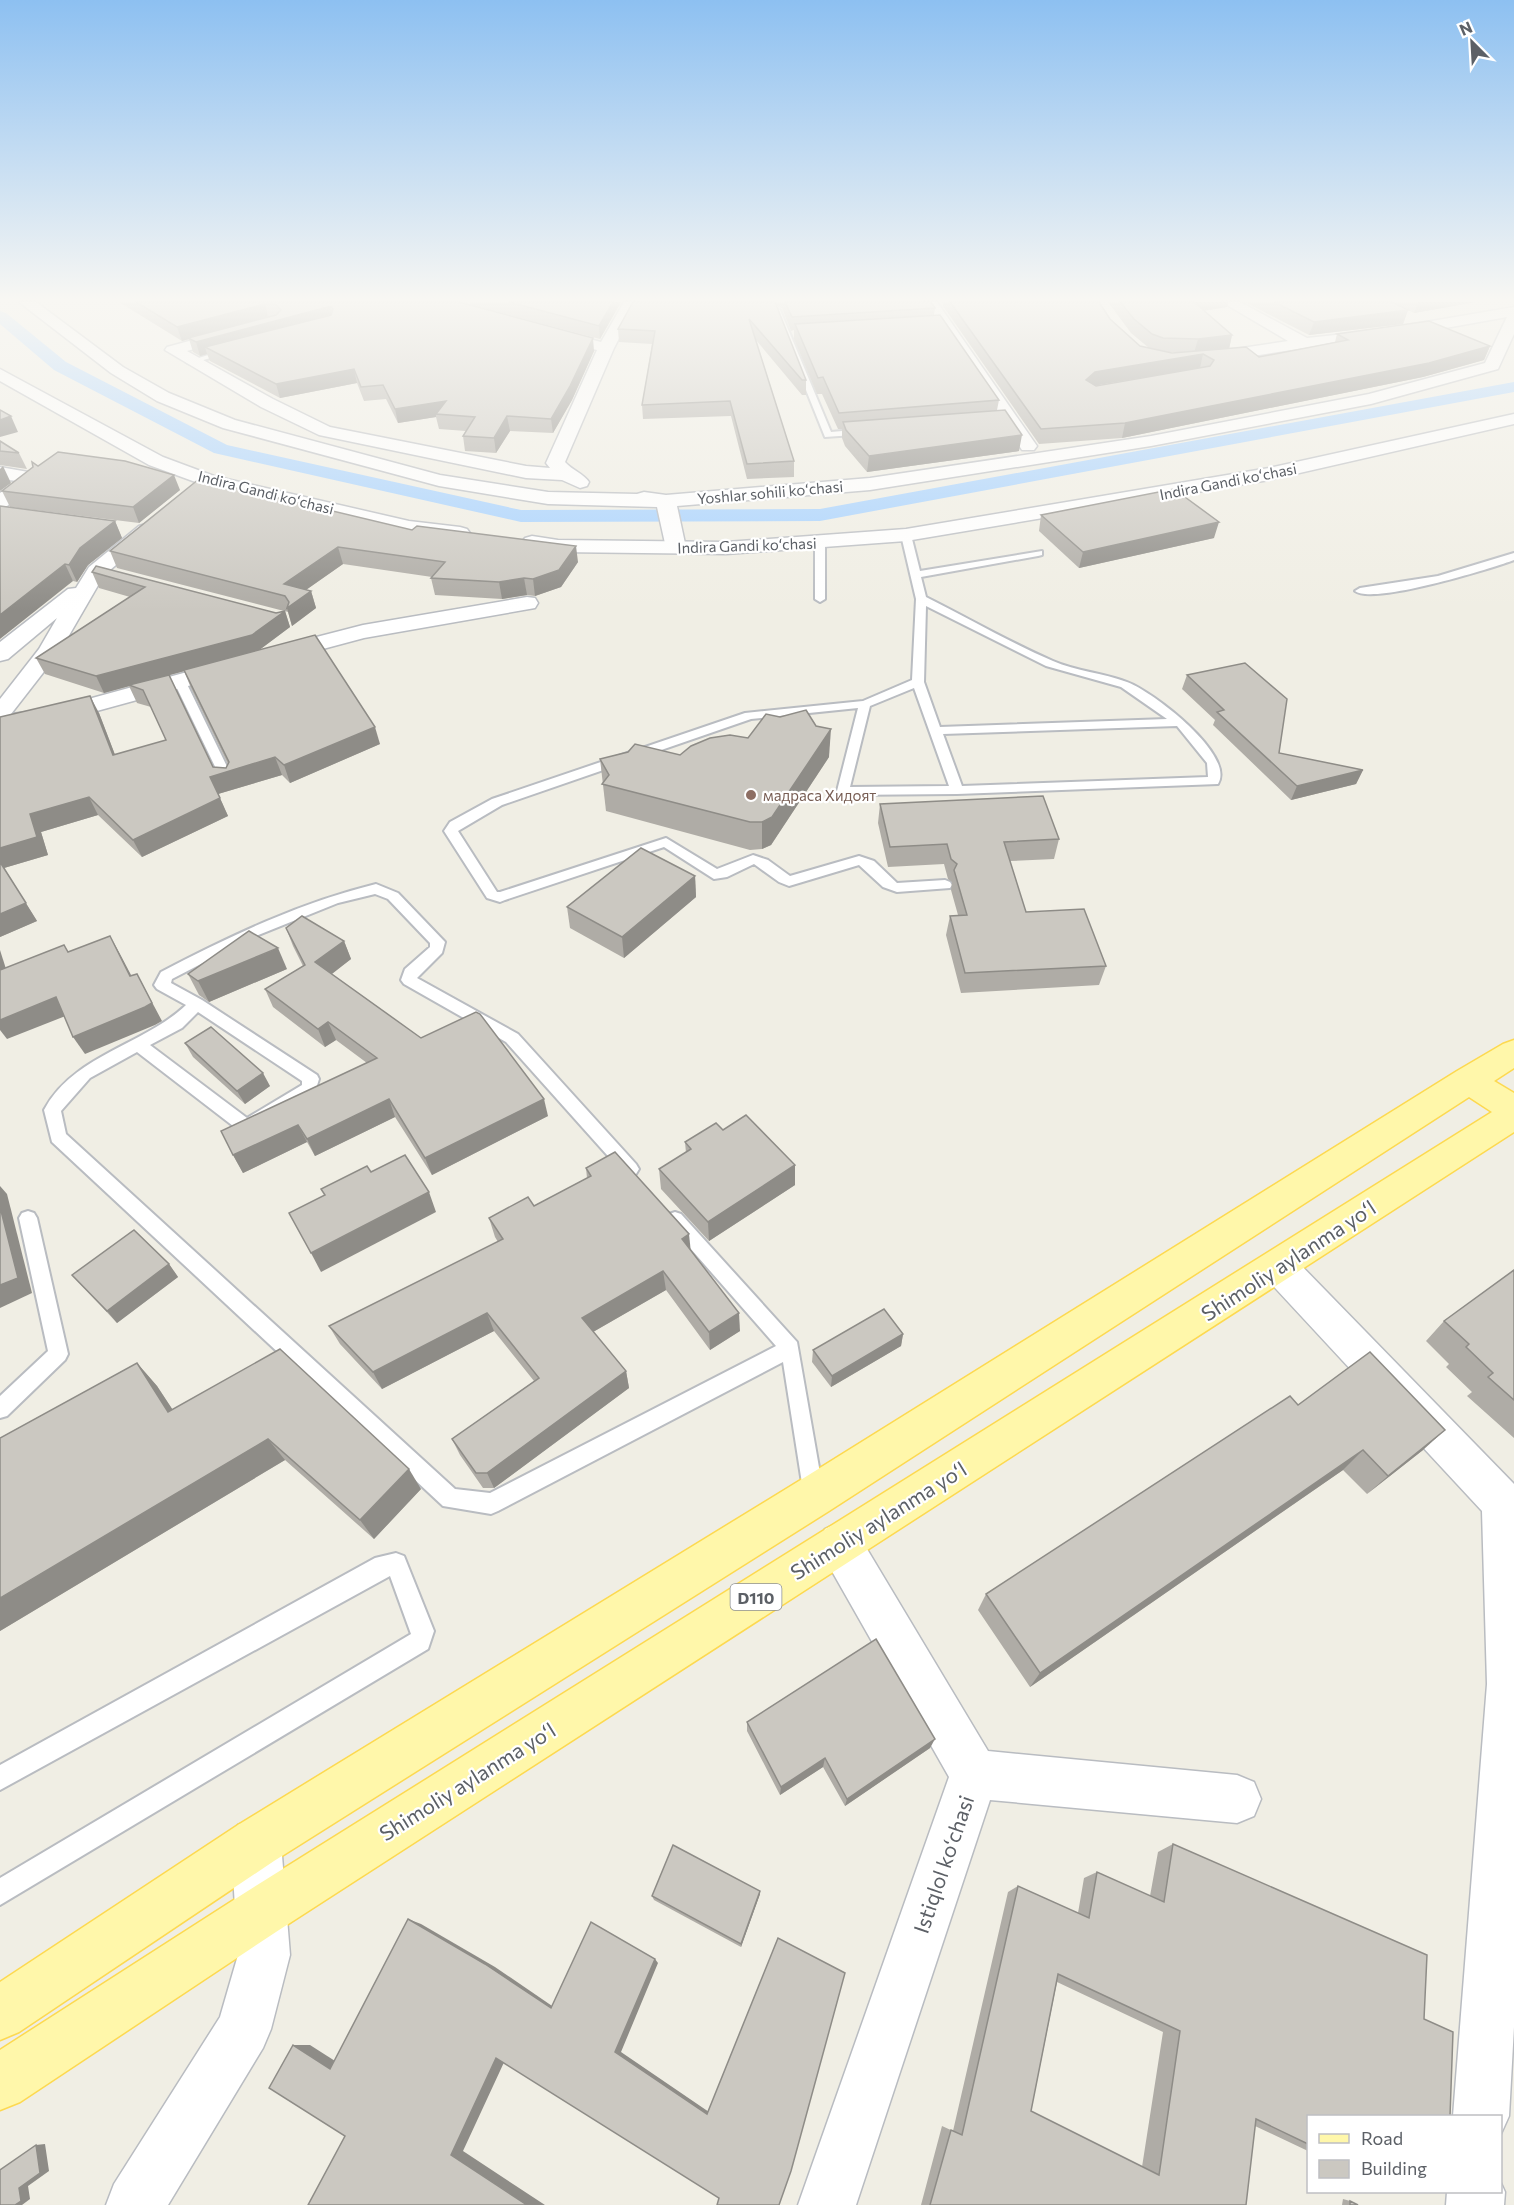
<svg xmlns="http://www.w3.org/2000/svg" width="1514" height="2205" font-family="Commissioner,sans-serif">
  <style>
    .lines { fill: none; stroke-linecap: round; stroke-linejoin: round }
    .canal { fill: #a5d1ff; fill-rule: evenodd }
    .service-casing { stroke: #b9bcc1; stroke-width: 4 }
    .minor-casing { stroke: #b9bcc1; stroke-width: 3 }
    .tertiary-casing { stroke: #b9bcc1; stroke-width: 3 }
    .primary-casing { stroke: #fdd950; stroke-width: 3 }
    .service { fill: #fff; fill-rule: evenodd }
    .minor { fill: #fff; fill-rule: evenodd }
    .tertiary { fill: #fff; fill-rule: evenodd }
    .primary { fill: #fff7aa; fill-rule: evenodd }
    .wall { fill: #afaca6; fill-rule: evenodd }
    .shaded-wall { fill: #8e8c87 }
    .building { fill: #cbc8c1; stroke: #8e8c87; stroke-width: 1.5; fill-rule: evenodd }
    .education-dot { fill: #8d6e63; stroke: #fff; stroke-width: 2 }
    .labels { text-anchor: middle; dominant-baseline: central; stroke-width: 4.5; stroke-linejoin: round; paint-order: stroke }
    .far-street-label { font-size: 15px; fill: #5c6066; stroke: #fff }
    .far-education-label { font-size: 15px; fill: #785e54; stroke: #fff; text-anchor: start }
    .shield { fill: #fff; stroke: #8d9094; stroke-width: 1.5 }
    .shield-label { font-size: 16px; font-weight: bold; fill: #5c6066 }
    .near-street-label { font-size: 21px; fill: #5c6066; stroke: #fff }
  </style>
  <rect width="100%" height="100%" fill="#f0eee4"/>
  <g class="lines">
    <path class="canal" d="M0 311 6 313 66 362 227 445 521 510 820 509 1514 382V392L820 521 521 522 214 453 54 370 0 324Z"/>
    <g class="service-casing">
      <g id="service">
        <path d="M773 308 780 310 831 432 865 429 868 430V434L825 437Z"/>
        <path d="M227 349 234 351 190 364 186 362Z"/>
        <path d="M906 532 911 535 920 571 1042 551V555L1038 556 921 577 926 597C968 618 1009 642 1053 661 1076 671 1103 673 1127 682 1152 691 1236 755 1218 784L957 794 843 795 837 791 858 708 751 719 502 805 458 831 497 892H500L666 838 717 869 753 855 768 860 790 876 859 856 874 861 897 883 945 880 950 882 952 885 950 888 897 892 883 887 859 865 789 886 779 882 754 864 727 877 714 879 664 847 505 900 500 902 487 898 444 831 450 822 492 799 745 713 863 701 912 680 916 599 901 535ZM926 606 1046 666 1121 687 1167 719 940 727 924 682ZM914 688 949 786 850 787 870 706ZM1177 726 1207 763 1208 777 962 786 943 734Z"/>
        <path d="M820 540 825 543V599L820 602 815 599V543Z"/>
        <path d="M1514 553V560C1490 569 1373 605 1355 591L1360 588 1438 576Z"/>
        <path d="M180 678 186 682 234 781 233 784H223L222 781 174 682Z"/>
        <path d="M376 884 398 893 445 942 442 953 417 978 518 1034 636 1164 639 1169 636 1174 630 1176 624 1174 506 1042 404 984 401 980 405 969 430 947V943L388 899 375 894 338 903 251 938 172 979 171 983 202 1000 317 1075 319 1079 315 1092 258 1130 252 1132 237 1129 137 1052 90 1078 61 1111 66 1134 455 1489 490 1493 776 1346 669 1224 666 1219 669 1214 675 1212 681 1214 797 1342 824 1496 821 1503 814 1506 807 1503 804 1496 783 1362 498 1511 491 1514 443 1506 52 1142 44 1110C73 1055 144 1045 186 1005L157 989 154 985 161 972C230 936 299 903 376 884ZM198 1012 302 1081V1085L247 1118 150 1045 182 1028Z"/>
        <path d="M28 1211 34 1213 37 1218 68 1354 65 1360 7 1416 0 1418V1396L48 1351 19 1218 22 1213Z"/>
        <path d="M396 1553 404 1556 434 1631 428 1649 0 1905V1878L411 1634 390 1576 0 1790V1765L375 1558Z"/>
      </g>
    </g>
    <g class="minor-casing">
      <g id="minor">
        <path d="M19 302H36L123 367 169 393 235 420 440 475 548 492 637 494 644 492 666 495 870 478 1151 436 1369 394 1485 363 1507 317 1373 341 1304 348 1208 363 1202 361 1200 358 1202 355 1208 353 1288 341 1222 302H1240L1307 338 1373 331 1514 307V334L1498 369 1371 404 1151 446 870 490 677 506 686 548 683 552H669L666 548 657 507 548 504 439 486 223 428 157 401 111 373Z"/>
        <path d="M624 302H638L614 348 565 462C572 470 584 474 589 482L587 486 580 488 562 480 526 478 319 435 261 407 165 350 167 347 233 329 238 331 241 334 238 337 187 351 273 399 330 427 526 466 550 468 546 463 597 350 545 337 542 334 550 329 601 342Z"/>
        <path d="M923 302H937L1037 446 1034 450H1022Z"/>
        <path d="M0 467 34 473 39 481 7 506 0 508V493L17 481 0 479Z"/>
        <path d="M146 524 153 526 156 530 153 534 104 575 60 651 11 714 52 709 231 660 239 662 243 667 239 672 53 723 0 730V699L39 649 57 618 8 659 0 661V642L68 589 76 588 89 567 139 526Z"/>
        <path d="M527 597 535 598 538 603 535 608 364 638 278 661 270 659 267 654 270 649 363 625Z"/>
        <path d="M1278 1250 1291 1255 1514 1484V2027L1509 2116 1500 2136V2116H1453L1487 1684 1482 1511 1265 1277 1260 1266 1265 1255Z"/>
        <path d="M840 1522 855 1529 988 1751 1237 1775 1254 1782 1261 1799 1254 1816 1237 1823 990 1800 856 2205H798L949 1777 825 1559 818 1544 825 1529Z"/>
        <path d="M1500 2181 1505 2192 1504 2205H1446L1447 2192H1500Z"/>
      </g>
    </g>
    <g class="tertiary-casing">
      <g id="tertiary">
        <path d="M0 369 163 457 214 476 409 521 460 527 467 529 470 533 467 537 460 539 409 533 201 484 149 465 0 381Z"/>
        <path d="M1514 414V424L1269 480 906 541 726 554 558 552 525 546 522 542 525 538 532 536 558 540 726 542 906 529 1269 468Z"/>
        <path d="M256 1818 274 1825 281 1843 290 1955 271 2029 263 2048 168 2205H106L114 2184 220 2017 238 1955 231 1843 238 1825Z"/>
      </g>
    </g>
    <g class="primary-casing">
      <path id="primary" d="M1514 1040V1068L1494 1081 1514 1093V1132L279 1930 20 2102 0 2110V2050L243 1894 1492 1112 1469 1097 829 1511 274 1861 19 2032 0 2040V1982L238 1825 799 1481 1457 1071 1503 1044Z"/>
    </g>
    <use href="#service" class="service"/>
    <use href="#minor" class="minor"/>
    <use href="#tertiary" class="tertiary"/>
    <use href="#primary" class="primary"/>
  </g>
  <g class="wall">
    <path d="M119 302H459L594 351 572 400 553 433 510 431 496 453 465 451 463 436 466 431 439 429 436 417 398 423 386 399 364 401 357 383 280 398 210 361 207 354 200 356 193 352 189 339 182 341Z"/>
    <path d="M470 302H621L600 339 471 305Z"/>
    <path d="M633 302H931L935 308 934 315 999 400 997 410 1019 451 867 472 845 446 842 438V429H838L822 394H817L794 339V330L791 331 782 308 776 306 806 380V395H802L756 340 794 461V477L747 479 731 416 643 419 642 405 652 344 619 342 618 329Z"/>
    <path d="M943 302H1099L1110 319 1140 346 1149 348 1131 333 1108 302H1228L1227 307 1204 311 1232 335 1229 349 1259 357 1335 342 1337 334 1490 346 1484 360 1423 377 1122 438 1039 444 943 306ZM1165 352H1185L1172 353ZM1200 368 1096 386 1095 385Z"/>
    <path d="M1245 302H1392L1408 310 1403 324 1309 335Z"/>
    <path d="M1392 302H1476L1414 313Z"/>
    <path d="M0 441 19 453 27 469 0 465Z"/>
    <path d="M38 466 180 490 139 523 10 507 2 491Z"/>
    <path d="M0 506 115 521 122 538 88 565 77 582 73 581Z"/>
    <path d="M1041 515 1214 538 1079 568 1039 531Z"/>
    <path d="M412 530 578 562 561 587 535 596 527 595 502 599 435 595 431 578 432 577 343 564 306 590 311 591 316 608 292 626 288 612 285 611 290 627 259 650 380 744 290 783 282 775 218 794 228 816 142 857 98 815 41 832 48 855 4 868 37 921 0 937V717L99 713 115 755 166 740 151 707 137 703 129 686 104 693 45 674 36 658 130 597 99 588 92 572 276 613 284 611 117 568 110 551ZM184 671 191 688 228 764 226 768 213 767 169 675Z"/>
    <path d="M1187 675 1279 753 1363 770 1356 784 1291 800 1213 725 1215 720 1182 689Z"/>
    <path d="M680 755 829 757 771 845 762 849 750 850 606 811 600 759Z"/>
    <path d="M880 804 1059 839 1054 859 1010 861 1026 912 1106 966 1099 985 961 993 946 935 950 916 958 915 951 890 952 882 948 879 944 864 888 867 878 823Z"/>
    <path d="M695 876 696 897 624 958 570 928 567 907Z"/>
    <path d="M286 928 344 941 351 959 331 974 421 1038 548 1116 432 1175 395 1117 315 1156 307 1142 243 1173 233 1155 367 1063 336 1040 325 1047 273 1007 265 989 303 966 293 946Z"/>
    <path d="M287 969 209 1002 199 995 188 974Z"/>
    <path d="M185 1043 270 1086 245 1104 193 1057Z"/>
    <path d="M723 1130 795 1165V1185L709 1241 661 1189 659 1169 686 1153 685 1142Z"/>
    <path d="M586 1168 690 1249 740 1331 710 1350 666 1290 593 1332 626 1371 629 1388 494 1488H483L460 1455 452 1439 534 1381 494 1331 382 1389 340 1344 329 1326 498 1242 495 1237 489 1218 534 1206 587 1178Z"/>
    <path d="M169 1264 178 1277 117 1323 72 1275Z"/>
    <path d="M1514 1270V1438L1467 1396 1472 1392 1446 1367 1449 1364 1426 1341 1444 1321Z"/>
    <path d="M903 1334 901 1346 831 1387 812 1362 813 1350Z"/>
    <path d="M137 1363 157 1386 172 1409 421 1489 374 1539 285 1460 0 1631V1438Z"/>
    <path d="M1298 1405 1423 1450 1367 1494 1343 1470 1030 1687 978 1610 986 1594Z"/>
    <path d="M747 1722 930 1748 845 1806 823 1767 780 1795 747 1731Z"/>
    <path d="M1173 1844 1308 2116V2151L1255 2126 1246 2205H921L942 2126 953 2131 1008 1892 1018 1886 1078 1913 1084 1878 1097 1872 1150 1896 1158 1852ZM1057 1982 1163 2032 1142 2167 1031 2111Z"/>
    <path d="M760 1894 741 1947 654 1900 652 1896Z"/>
    <path d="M1343 2199 1350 2201 1358 2205H1342Z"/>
  </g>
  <g class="shaded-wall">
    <path d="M613 302H621L600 339 599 326Z"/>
    <path d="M1191 302H1228L1227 307 1188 313Z"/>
    <path d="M1418 302H1476L1414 313Z"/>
    <path d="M265 304 268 318 182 341 177 327Z"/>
    <path d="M331 306 334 320 205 347 207 354 200 356 196 342Z"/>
    <path d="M1408 310 1403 324 1309 335 1314 322Z"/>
    <path d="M1232 335 1229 349 1194 353 1198 339Z"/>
    <path d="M593 338 594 351 572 400 553 433 551 419Z"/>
    <path d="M1490 346 1484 360 1423 377 1122 438 1125 423Z"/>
    <path d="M1203 354 1200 368 1093 386 1086 380 1095 372Z"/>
    <path d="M354 369 357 383 280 398 276 384Z"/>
    <path d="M446 401 436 414V417L398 423 395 409Z"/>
    <path d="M11 416 18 432 0 437V420Z"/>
    <path d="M507 416 510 431 496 453 494 438Z"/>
    <path d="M1022 435 1019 451 867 472 869 456Z"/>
    <path d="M3 466 11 483 0 491V469Z"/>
    <path d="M174 475 180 490 139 523 133 507Z"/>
    <path d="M115 521 122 538 88 565 77 582 69 565 80 548Z"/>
    <path d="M1219 522 1214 538 1079 568 1083 552Z"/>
    <path d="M576 546 578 562 561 587 535 596 533 579Z"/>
    <path d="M338 547 343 564 290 601 284 584Z"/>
    <path d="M65 564 73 581 0 639V615Z"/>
    <path d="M524 578 527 595 502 599 499 582Z"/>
    <path d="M311 591 316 608 292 626 287 608Z"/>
    <path d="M285 611 290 627 258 651 104 693 96 676Z"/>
    <path d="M90 696 99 713 122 773 113 755Z"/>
    <path d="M375 727 380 744 290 783 284 765Z"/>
    <path d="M831 729 829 757 771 845 762 849V822Z"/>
    <path d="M275 757 282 775 218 794 210 777Z"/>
    <path d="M1363 770 1356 784 1291 800 1297 786Z"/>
    <path d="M89 797 98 815 41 832 48 855 4 868 37 921 0 937V848L30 814Z"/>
    <path d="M220 798 228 816 142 857 133 840Z"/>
    <path d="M695 876 696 897 624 958 622 937Z"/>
    <path d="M110 936 120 954 141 994 130 976Z"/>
    <path d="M344 941 351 959 323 981 315 962Z"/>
    <path d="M278 948 287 969 209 1002 198 981Z"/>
    <path d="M0 950 12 988 0 971Z"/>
    <path d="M137 974 162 1021 155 1025 85 1054 73 1037Z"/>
    <path d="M56 997 68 1015 7 1039 0 1030V1020Z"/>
    <path d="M328 1022 336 1040 325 1047 318 1029Z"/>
    <path d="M263 1073 270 1086 245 1104 237 1091Z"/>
    <path d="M389 1099 395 1117 315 1156 307 1139Z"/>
    <path d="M544 1099 548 1116 432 1175 425 1158Z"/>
    <path d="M298 1125 307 1142 243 1173 233 1155Z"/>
    <path d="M795 1165V1185L709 1241 708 1222Z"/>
    <path d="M0 1186 7 1194 32 1293 0 1308Z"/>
    <path d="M429 1192 436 1212 321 1272 311 1253Z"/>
    <path d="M689 1234 691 1253 682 1239Z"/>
    <path d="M169 1264 178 1277 117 1323 107 1311Z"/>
    <path d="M663 1271 666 1290 586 1336 582 1318Z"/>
    <path d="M487 1313 494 1331 382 1389 373 1372Z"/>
    <path d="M739 1313 740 1331 710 1350 709 1332Z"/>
    <path d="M903 1334 901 1346 831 1387 832 1376Z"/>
    <path d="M137 1363 157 1386 188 1433 168 1412Z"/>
    <path d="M626 1371 629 1388 494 1488 487 1473Z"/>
    <path d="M1445 1430 1423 1450 1367 1494 1388 1476Z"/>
    <path d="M268 1439 285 1460 0 1631V1598Z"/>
    <path d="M1363 1450 1343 1470 1030 1687 1040 1673Z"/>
    <path d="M409 1469 421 1489 374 1539 360 1520Z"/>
    <path d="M935 1739 930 1748 845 1806 847 1799Z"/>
    <path d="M825 1758 823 1767 780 1795 781 1787Z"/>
    <path d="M760 1891V1894L741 1947V1944Z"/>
    <path d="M408 1919 421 1924 495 1967 558 2010 551 2008Z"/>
    <path d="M655 1959 658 1963 621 2052 709 2112 707 2114 615 2052Z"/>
    <path d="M293 2045H310L346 2068 330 2069Z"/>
    <path d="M496 2058H506L463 2151 545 2205H527L451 2155Z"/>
    <path d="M45 2144 49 2171 28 2186 30 2199 22 2205H15L19 2188 36 2145Z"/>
  </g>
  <g class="building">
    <path d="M136 302H459L593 338 570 386 551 419 507 416 494 438 463 436 475 417 436 414 446 401 395 409 383 385 361 387 354 369 276 384 205 347 331 315 333 309 331 306 196 342 188 338 276 315 281 310 275 304H265L177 327Z"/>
    <path d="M509 302H613L599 326Z"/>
    <path d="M633 302H775L806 380H802L749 319 794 461 747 464 730 401 642 405 655 331 618 329Z"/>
    <path d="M785 302H931L935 308 792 317Z"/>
    <path d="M950 302H1099L1110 319 1140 346 1172 353 1246 347 1259 357 1348 340 1337 334 1429 321 1490 346 1429 363 1125 423 1041 429ZM1203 354 1214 360 1210 366 1096 386 1086 380 1095 372Z"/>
    <path d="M1120 302H1194L1232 335 1198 339 1163 338 1152 334 1134 319Z"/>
    <path d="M1274 302H1392L1408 310 1314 322Z"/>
    <path d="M940 315 999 400 839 413 823 377 818 378 795 324Z"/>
    <path d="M0 410 11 416 0 420Z"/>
    <path d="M1005 410 1022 435 869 456 846 430 843 422Z"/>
    <path d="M0 441 19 453 0 451Z"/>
    <path d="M58 452 125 461 174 475 133 507 2 491 33 467 32 462 38 466Z"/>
    <path d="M199 479 412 530 417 526 576 546 559 570 533 579 524 578 499 582 431 578 445 562 338 547 284 584 311 591 287 608 289 602 285 596 110 551Z"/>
    <path d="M1174 489 1219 522 1083 552 1041 515Z"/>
    <path d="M0 506 115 521 80 548 69 565 65 564 0 615Z"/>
    <path d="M96 566 276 613 285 611 252 635 96 676 36 658 145 587 92 572Z"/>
    <path d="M315 635 375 727 284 765 275 757 210 777 220 798 133 840 89 797 30 814 37 837 0 848V717L90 696 113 755 166 740 143 690 129 685 169 675 213 767 226 768 229 762 184 670Z"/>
    <path d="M1245 663 1287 699 1279 753 1363 770 1297 786 1217 712 1224 710 1187 675Z"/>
    <path d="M806 710 816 726 831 729 772 817 762 822H750L602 784 609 775 600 759 628 752 635 744 680 755 691 746 710 738 730 735 748 738 766 714 780 717Z"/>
    <path d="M1043 796 1059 839 1004 842 1026 912 1084 909 1106 966 965 973 950 916 967 915 954 870 957 864 951 859 947 844 890 847 880 804Z"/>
    <path d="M641 848 695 876 622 937 567 907Z"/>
    <path d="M0 862 26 903 0 914Z"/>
    <path d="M302 916 344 941 315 962 421 1038 476 1012 480 1014 544 1099 425 1158 389 1099 307 1139 298 1125 233 1155 221 1131 377 1058 328 1022 318 1029 265 989 305 965 286 928Z"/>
    <path d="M249 931 278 948 198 981 188 974Z"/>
    <path d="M110 936 130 976 137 974 152 1003 145 1007 73 1037 56 997 0 1020V970L64 945 68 952Z"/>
    <path d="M211 1027 263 1073 237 1091 185 1043Z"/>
    <path d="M746 1115 795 1165 708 1222 659 1169 691 1149 685 1142 716 1123 723 1130Z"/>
    <path d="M615 1152 689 1234 682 1239 739 1313 709 1332 663 1271 582 1318 626 1371 487 1473H476L452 1439 539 1378 487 1313 373 1372 329 1326 503 1239 489 1218 528 1197 534 1206 591 1176 586 1168Z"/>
    <path d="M405 1155 429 1192 311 1253 289 1213 325 1195 321 1189 367 1166 371 1172Z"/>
    <path d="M0 1207 18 1278 0 1285Z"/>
    <path d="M134 1230 169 1264 107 1311 72 1275Z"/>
    <path d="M1514 1270V1400L1488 1377 1493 1373 1466 1347 1469 1344 1444 1321Z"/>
    <path d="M884 1309 903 1334 832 1376 813 1350Z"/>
    <path d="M280 1349 409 1469 360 1520 268 1439 0 1598V1438L137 1363 168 1412Z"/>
    <path d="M1370 1352 1445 1430 1388 1476 1363 1450 1040 1673 986 1594 1290 1396 1298 1405Z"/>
    <path d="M876 1639 935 1739 847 1799 825 1758 781 1787 747 1722Z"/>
    <path d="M1173 1844 1427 1955 1424 2019 1453 2032 1450 2116H1308V2144L1256 2119 1246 2205H930L951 2130 962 2135 1018 1886 1089 1918 1097 1872 1164 1902ZM1058 1974 1180 2031 1159 2175 1031 2111Z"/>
    <path d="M673 1845 760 1891 741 1944 652 1896Z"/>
    <path d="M408 1919 485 1964 551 2008 591 1922 655 1959 615 2052 707 2114 778 1938 845 1973 791 2171 779 2205H717L719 2198 496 2058 451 2155 527 2205H308L345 2136 269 2088 293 2045 330 2069Z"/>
    <path d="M36 2145 40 2173 19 2188 21 2201 15 2205H0V2170Z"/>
    <path d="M1350 2201 1358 2205H1350Z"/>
  </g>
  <linearGradient id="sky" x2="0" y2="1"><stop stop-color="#8dc0f1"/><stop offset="0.49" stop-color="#f8f7f3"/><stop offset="1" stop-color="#f8f7f3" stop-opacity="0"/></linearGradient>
  <rect width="1514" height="611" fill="url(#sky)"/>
  <circle class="education-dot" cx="751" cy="795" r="6"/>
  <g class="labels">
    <g class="far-street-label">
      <text transform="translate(1228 481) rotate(-11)">Indira Gandi koʻchasi</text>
      <text transform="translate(266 492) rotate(14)">Indira Gandi koʻchasi</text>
      <text transform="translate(770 492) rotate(-5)">Yoshlar sohili koʻchasi</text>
      <text transform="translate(747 545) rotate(-2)">Indira Gandi koʻchasi</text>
    </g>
    <g class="far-education-label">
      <text x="763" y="795">мадраса Хидоят</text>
    </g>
    <rect class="shield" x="730.5" y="1584" width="51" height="26" rx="4.5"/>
    <g class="shield-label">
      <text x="756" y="1597">D110</text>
    </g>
    <g class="near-street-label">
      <text transform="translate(1288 1260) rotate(-33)">Shimoliy aylanma yoʻl</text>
      <text transform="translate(878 1520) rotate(-32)">Shimoliy aylanma yoʻl</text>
      <text transform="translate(467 1781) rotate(-32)">Shimoliy aylanma yoʻl</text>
      <text transform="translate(943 1864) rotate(-71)">Istiqlol ko‘chasi</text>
    </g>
  </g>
  <rect x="1307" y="2115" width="195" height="78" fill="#ffffff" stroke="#bebfc2" stroke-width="1.5"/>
  <rect x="1319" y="2134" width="30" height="9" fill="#fff7aa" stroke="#bebfc2" stroke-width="1.5"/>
  <text x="1361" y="2145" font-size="18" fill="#5c6066">Road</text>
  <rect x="1319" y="2160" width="30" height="18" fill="#cbc8c1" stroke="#bebfc2" stroke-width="1.5"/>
  <text x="1361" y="2175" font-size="18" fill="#5c6066">Building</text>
  <g transform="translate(1472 42) rotate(336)" stroke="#ffffff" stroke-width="4.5" paint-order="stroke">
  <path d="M0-4.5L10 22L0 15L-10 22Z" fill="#5c6066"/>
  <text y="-9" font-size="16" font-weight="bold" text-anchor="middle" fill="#5c6066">N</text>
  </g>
</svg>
